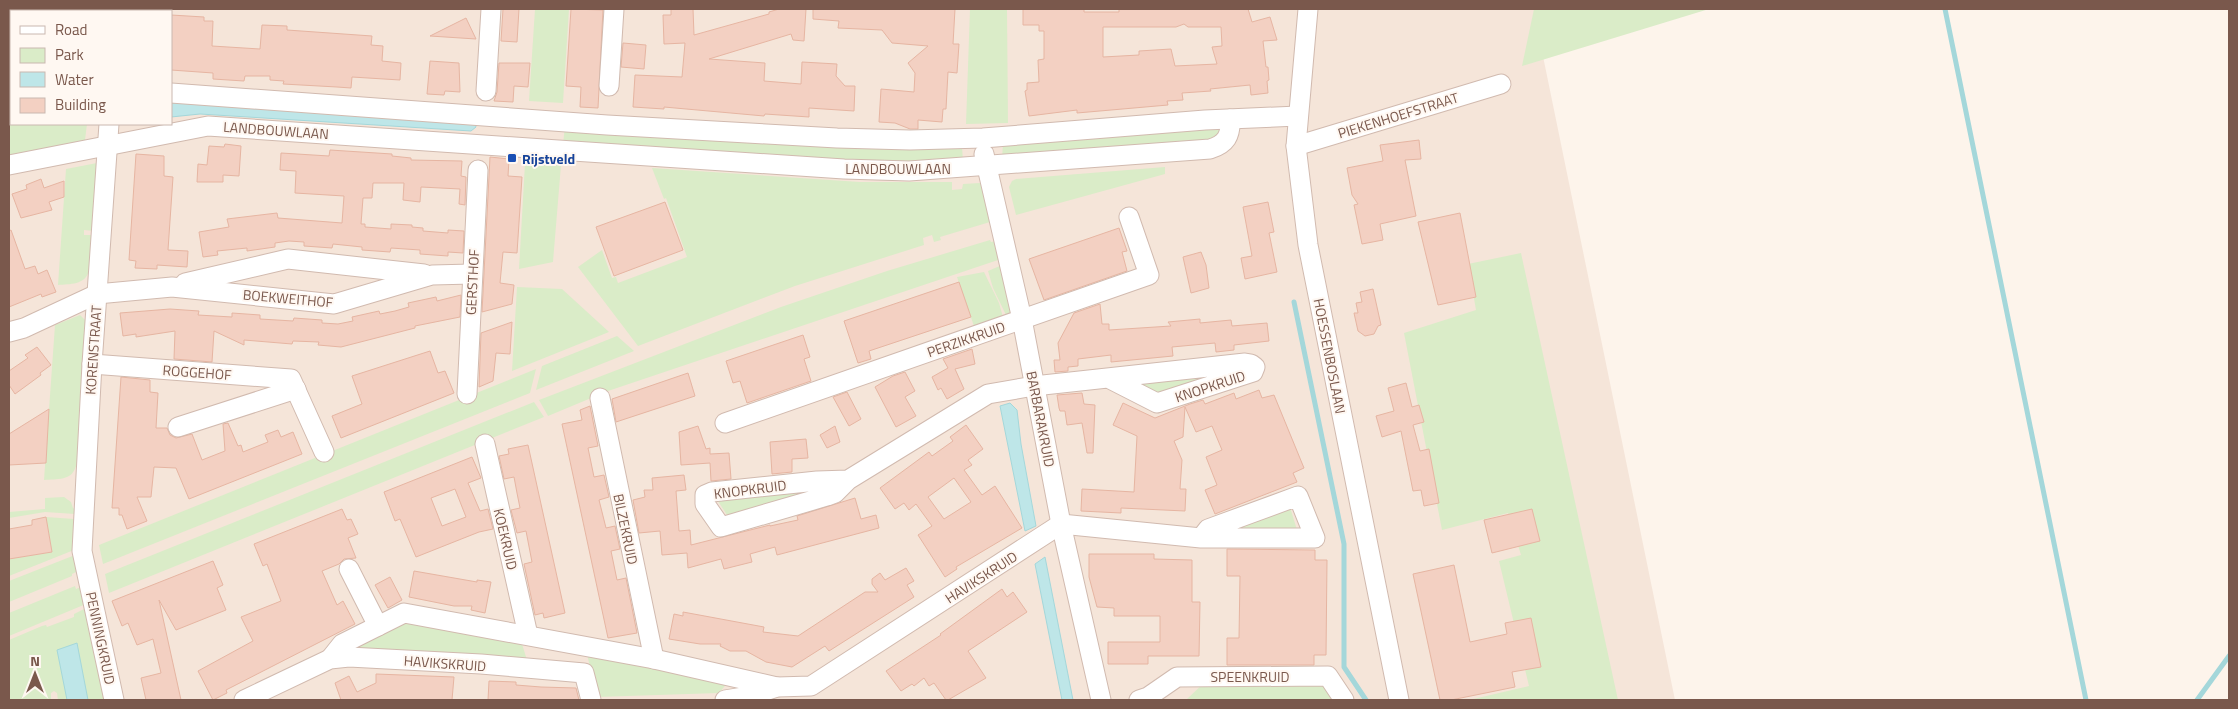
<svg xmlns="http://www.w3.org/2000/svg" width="2238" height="709" font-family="'Titillium Web',sans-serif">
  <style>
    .residential { fill: #f5e5d9; fill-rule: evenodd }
    .green { fill: #daecc8 }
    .water { fill: #bee6e8; stroke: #a4d7da }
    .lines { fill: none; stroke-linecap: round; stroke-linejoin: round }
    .stream { stroke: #a4d7da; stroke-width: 5 }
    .building { fill: #f3d0c2; stroke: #e6b5a2; fill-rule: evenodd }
    .minor-casing { stroke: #d1baaf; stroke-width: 21 }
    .minor { stroke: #fff; stroke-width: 19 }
    .transit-dot { fill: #1a4fb4; stroke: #fff8f2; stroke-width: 2 }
    .labels { text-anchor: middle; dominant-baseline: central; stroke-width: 4; stroke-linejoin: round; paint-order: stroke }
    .street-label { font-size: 14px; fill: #7a584c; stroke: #fff8f2 }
    .transit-label { font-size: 14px; font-weight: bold; fill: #164399; stroke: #fff8f2; text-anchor: start }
  </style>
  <rect width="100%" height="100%" fill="#fdf4eb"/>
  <path class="residential" d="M9 9H1538L1537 27 1675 700H9ZM11 11H171V124H11Z"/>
  <g class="green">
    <path d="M535 9H569L563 103 529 101Z"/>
    <path d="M970 9H1007L1008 123 966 124Z"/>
    <path d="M1534 9H1709L1522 66Z"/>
    <path d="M11 92V124H87L85 140 9 156V93Z"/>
    <path d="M565 126 962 147 963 161 910 166 563 144Z"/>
    <path d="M1214 127 1220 129V138L1208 145 1002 158 1003 144Z"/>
    <path d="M97 163 94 231 84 230V235H94L91 271H89C85 285 70 284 58 285L66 169Z"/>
    <path d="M525 163 561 165 553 262 519 269Z"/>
    <path d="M1165 167V174L1016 215 1009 187 1012 181 1016 179Z"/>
    <path d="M652 168 860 182H952V190L962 189 963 184 980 183V181L985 180 991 225 990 222 940 237 941 240 934 242 932 235 923 238 924 245 795 286 638 346 578 267 602 250 612 278 616 277 618 283 687 257 666 198 664 199Z"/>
    <path d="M990 240 991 242 997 241 1001 259 608 391 548 416 539 400 781 307 887 271Z"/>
    <path d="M1521 253 1618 700H1469L1529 686 1499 561 1521 555 1508 513 1442 530 1404 333 1476 310 1468 264Z"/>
    <path d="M1002 265 1013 316 1006 315 993 288 988 271Z"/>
    <path d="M984 272 999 303 1003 317 975 329 957 277Z"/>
    <path d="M517 287 562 289 609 332 512 371Z"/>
    <path d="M80 315 88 323 78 466H76C72 481 57 479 44 480L55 325Z"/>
    <path d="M617 336 634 351 536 390 542 366Z"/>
    <path d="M536 369 530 393 103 564 99 545Z"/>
    <path d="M1208 376 1156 396 1131 383Z"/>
    <path d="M534 402 544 417 109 593 105 574Z"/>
    <path d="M826 489 727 515 716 498Z"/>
    <path d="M64 497 71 502 73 508 75 509V514L45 512 9 518V512L45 509V498Z"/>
    <path d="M1289 504 1298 533H1219Z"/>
    <path d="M46 517 74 519V550L9 576V559L52 552Z"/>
    <path d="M75 555 78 571 72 574V576L9 602V581Z"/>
    <path d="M75 586 76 589 83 586 86 604 9 636V613Z"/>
    <path d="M86 608 107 700H58L57 693 54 691 51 693V700H9V640L42 626 46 625 47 627 74 617V614Z"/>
    <path d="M405 621 521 641 528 663 354 649Z"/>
    <path d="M587 654 729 681 719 693 597 697Z"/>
    <path d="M1206 681 1324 685 1335 700H1197L1187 699Z"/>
  </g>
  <g class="water">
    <path d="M171 102 475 123 476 127 471 131 200 114 171 117Z"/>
    <path d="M1010 403 1017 410 1021 444 1036 526 1025 531 1000 406Z"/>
    <path d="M1045 557 1073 700H1062L1035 564Z"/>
    <path d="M77 643 88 700H67L57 650Z"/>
  </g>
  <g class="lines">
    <g class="stream">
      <path d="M1945 9 2086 700"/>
      <path d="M1294 302 1344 544V667L1366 700"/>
      <path d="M2197 700 2229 656"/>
    </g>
  </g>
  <g class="building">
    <path d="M503 9H519L517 42 501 41Z"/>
    <path d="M571 9 603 10 598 108 580 107 581 87 566 86Z"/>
    <path d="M671 9H693L694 35 769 14V12L779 9H806L804 41 793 40 791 34 709 59 765 63 764 81 801 84 802 62 837 64 836 76 845 86H855L854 111 809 108V117L765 114 764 116 664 107V109L633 107 635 75 682 77 685 43 664 44 663 15H671Z"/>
    <path d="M813 9H955L953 44H959L957 73 948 72 946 109H943L942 122 918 120V129H910L895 123 879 122 881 89 914 92 915 73 908 63 928 46 892 43 882 30 838 28 839 21 813 19Z"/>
    <path d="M1023 9H1084V12H1119V9H1248L1252 22 1270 17 1277 40 1263 41 1266 67H1268L1269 80 1267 81 1268 93 1251 95 1250 85 1210 89 1211 91 1182 93 1183 100 1167 101 1168 105 1077 113V110L1029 116 1025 91 1027 90V83L1039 82 1038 60 1044 59V31H1039V25H1023ZM1184 24 1188 27H1221L1222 46 1212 47 1217 64 1175 66 1171 49 1139 51V55L1103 57V27H1176Z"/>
    <path d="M171 15 204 17V21H213L212 46 260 49 262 25 287 26V30L372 36 371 45 383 46 382 61 401 63 400 80 352 77 351 88 337 87 283 84 284 81 270 80V76H245L244 81 213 79V73L171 70Z"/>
    <path d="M466 18 476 39 430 36Z"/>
    <path d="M623 43 646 45 644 69 621 67Z"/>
    <path d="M430 61 459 63 460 92 445 91 444 95 427 94Z"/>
    <path d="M499 63H530L528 87 514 86 513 102 494 101 497 92Z"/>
    <path d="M1419 140 1421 159 1405 160 1416 216 1380 224 1383 240 1362 244 1354 205 1358 204 1352 195 1347 168 1383 161 1380 145Z"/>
    <path d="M225 144 241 146 239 176 223 175V182H197L198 164 207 165 209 146 224 147Z"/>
    <path d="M330 150 392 154V156L411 158V160L462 161 461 176 466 177 465 205 459 204 460 189 421 187 420 202 403 200 404 183H373L372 198H363L361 224H365V227L391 229V224L412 225V227L423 228V231L448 233V230L464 231 463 253 448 252V256L420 254V250L391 248 390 252 362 250V247L333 244 332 248 304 246V242L289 241 275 243V247L247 251V248L217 251 218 255 203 257 199 232 229 227 227 219 277 213 278 218 342 223 344 196 295 193 296 171 280 170 281 153 329 156Z"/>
    <path d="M136 154 164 156V176L173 177 168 250 188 251 187 267 157 265V269L135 268 136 261 129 260Z"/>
    <path d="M490 157 509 159 508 176 522 177 517 253 503 252 500 283 514 285 512 304 482 312Z"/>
    <path d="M41 179 44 188 64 181V197L49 202 52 210 21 218 12 194 27 189 26 185Z"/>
    <path d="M665 202 683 250 614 276 596 227Z"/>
    <path d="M1268 202 1274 232 1269 233 1277 272 1245 279 1241 258 1252 256 1243 207Z"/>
    <path d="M1460 213 1476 297 1438 305 1418 222Z"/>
    <path d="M1119 228 1127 251 1122 252 1127 271 1044 300 1029 259Z"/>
    <path d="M11 230 25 269 35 266 38 274 47 270 56 292 42 297 41 294 9 307V231Z"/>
    <path d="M1201 252 1206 265 1209 288 1191 293 1183 257Z"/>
    <path d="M959 282 971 317 869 351 871 359 858 363 844 321Z"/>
    <path d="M1373 289 1381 325 1378 326 1374 334 1365 336 1358 331 1354 313H1358L1356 303 1362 302 1360 292Z"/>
    <path d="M461 295 460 317 415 326V328L341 347 318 345 319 342 293 341 292 344 244 340V345L214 331 212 362 174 359 175 331 136 337V334L123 336 120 313 170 309 199 311 198 315 232 317V313L260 315V319L277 320 293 321 294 318 322 320V323L338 324 353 321 352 317 379 311 380 314 395 311 409 307 408 303 436 297 437 301Z"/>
    <path d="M1100 304 1102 324H1109V330L1171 326 1168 322 1200 319V323L1231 320 1232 326 1267 323 1269 341 1234 345V350L1216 352 1215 343 1172 347 1173 356 1111 362V355L1078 359V366L1068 367V371L1055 372 1054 360H1060L1058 343 1074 313Z"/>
    <path d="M512 322 510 354 496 353 493 381 479 387 481 333Z"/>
    <path d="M803 335 810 357 804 359 811 381 747 403 740 381 733 383 726 361Z"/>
    <path d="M37 347 51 365 40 373 41 375 15 394 9 385V371L28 358 25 355Z"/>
    <path d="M972 349 975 364 955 369 964 389 947 399 941 388 938 390 932 377 948 368 943 359Z"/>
    <path d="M430 351 438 373 445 371 454 393 341 438 332 416 362 404 352 376Z"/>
    <path d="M905 372 915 391 905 397 916 416 896 427 875 387 893 376Z"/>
    <path d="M688 373 695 396 616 422 612 399Z"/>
    <path d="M121 377 150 380V392L158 393 156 428H167L170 435 176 438 192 434 202 460 225 451 223 424 228 423 238 446 241 445 243 452 268 442 265 435 278 430 281 437 293 432 302 454 189 499 176 468 154 467 151 497H137L147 521 127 529 122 515H119V508H112Z"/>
    <path d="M1406 383 1412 407 1419 405 1424 422 1413 425 1420 451 1429 449 1439 503 1424 506 1421 490 1413 491 1401 431 1382 437 1376 416 1394 411 1388 388Z"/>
    <path d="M1259 390 1262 398 1274 395 1304 468 1293 473 1297 482 1215 514 1205 490 1217 485 1206 457 1222 450 1212 426 1196 432 1185 407 1183 437 1174 441 1182 460 1180 489H1186L1185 511 1121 508V513L1081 511 1082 489 1134 492 1137 436 1113 425 1123 403 1155 418 1190 404 1203 400 1205 404 1234 393 1236 399Z"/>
    <path d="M847 392 861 419 849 426 833 397Z"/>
    <path d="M1082 393 1084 404 1095 405 1093 453H1087L1082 423 1067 425 1065 411H1060L1059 408 1057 395Z"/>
    <path d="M590 406 598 446 588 448 594 477 604 475 609 497 599 500 606 528 615 526 620 549 611 551 617 580 626 578 637 633 608 638 562 424 582 420 580 410Z"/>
    <path d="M49 409 46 463 9 465V434Z"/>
    <path d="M966 425 983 449 968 460 972 465 964 470 982 495 995 486 1022 528 956 567 957 569 945 577 918 535 932 526 916 504 909 510 904 503 895 509 880 488 929 452 932 456 953 441 950 437ZM954 478 971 502 944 519 928 497Z"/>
    <path d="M698 426 706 449 710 448V454L729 453 731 479 711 481 710 463 681 465 679 432Z"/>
    <path d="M835 426 840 442 827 448 820 435Z"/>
    <path d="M806 439 808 458 792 459V472L772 474 770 442Z"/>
    <path d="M528 445 565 613 544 618 543 613 535 615 524 564 532 562 526 531 517 533 511 510 520 508 517 493 514 477 504 479 499 456 509 454 508 449Z"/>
    <path d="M472 457 481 478 468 483 480 511 488 509 493 529 479 532 416 557 400 519 395 521 384 492ZM455 489 466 517 442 526 431 498Z"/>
    <path d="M684 475 686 490 676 491 679 531 690 530 691 545 770 525V526L798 520 797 516 855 498 861 519 876 515 879 528 777 555 775 547 750 554 752 562 724 569 721 559 688 568 687 553 662 555 660 531 639 533 633 500 645 497 644 490H653L652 478Z"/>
    <path d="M342 509 347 520 351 519 358 534 348 538 356 558 344 559 339 564 322 571 337 605 343 601 355 624 226 690 227 693 213 700 198 671 253 641 241 617 281 601 267 564 263 566 254 544Z"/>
    <path d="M1532 509 1540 541 1492 553 1484 520Z"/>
    <path d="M46 517 52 552 9 559V529L32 525V520Z"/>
    <path d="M1227 549 1315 550V560H1327L1326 655H1314V665H1227V638H1239L1240 576H1227Z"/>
    <path d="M1089 554H1154V559L1192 560V602H1200L1199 656H1148V664H1108V642H1160V616H1114V608L1097 607 1089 577Z"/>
    <path d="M213 561 223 585 217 588 226 610 176 630 159 600 181 700H146L141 678 161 673 153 639 137 645 128 623 122 626 112 601Z"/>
    <path d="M1454 565 1470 642 1507 634 1505 623 1531 618 1541 667 1512 672 1515 687 1451 700H1440L1413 574Z"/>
    <path d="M906 568 914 581 907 585 914 597 829 651 825 646 792 667 766 662 746 651H730L720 646 721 644H700L669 639 674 614 683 616V612L764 627 763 632 798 636 865 592H878L872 584V579L880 573 885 580Z"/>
    <path d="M414 571 477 582V580L491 582 485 613 471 610 472 606H454L409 597Z"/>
    <path d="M390 577 402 600 388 608 375 585Z"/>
    <path d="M1002 589 1007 597 1013 592 1027 612 968 651 986 678 948 700H946L934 683 929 686 924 678 914 686 912 684 901 691 886 671 941 635 940 634Z"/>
    <path d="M376 674 454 677 452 700H341L335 683 349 676 357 692 376 683Z"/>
    <path d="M489 681 516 682V685L541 687 576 688 579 700H488Z"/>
  </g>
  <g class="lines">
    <g class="minor-casing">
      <g id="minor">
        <path d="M1308 9 1296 146 1308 245 1399 700"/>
        <path d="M117 11V9"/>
        <path d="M9 86H11"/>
        <path d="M609 86 614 9"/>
        <path d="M486 91 491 9"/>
        <path d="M171 93 607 125 837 138 910 140 983 138 1205 120 1298 116"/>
        <path d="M109 124 92 364 82 551 114 700"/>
        <path d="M1296 146 1501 84"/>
        <path d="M984 154 1022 319 1061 524 1101 700"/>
        <path d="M9 165 208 126 558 150 844 169 909 171 1210 149C1226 144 1231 136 1230 119"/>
        <path d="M185 283 288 259 424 274"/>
        <path d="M9 332 24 328 97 294 172 287 334 304 432 275 472 274"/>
        <path d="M92 364 291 379 324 452"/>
        <path d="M467 394 478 170"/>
        <path d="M600 398 654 659"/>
        <path d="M725 423 1149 275 1129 217"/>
        <path d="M178 427 296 389"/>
        <path d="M485 444 528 635"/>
        <path d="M848 480 835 493 827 496 721 527 705 504V495L712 492 817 481 848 480 988 394 1034 386 1245 363 1251 364 1255 367 1253 372 1157 403 1108 378"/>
        <path d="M349 569 378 626"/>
        <path d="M330 659 342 644 404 613 654 659 777 687"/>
        <path d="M244 700 330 659 349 657 481 664 584 673 591 700"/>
        <path d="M725 700 750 696 777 687 811 686 1061 524 1201 538H1315L1298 496 1208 529 1201 538"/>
        <path d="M1139 700 1148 697 1177 677 1328 676 1344 700"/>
      </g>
    </g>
    <use href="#minor" class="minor"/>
  </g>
  <rect class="transit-dot" x="507" y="153" width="10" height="10" rx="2.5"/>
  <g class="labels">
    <g class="street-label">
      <text transform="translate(1398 115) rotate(-17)">PIEKENHOEFSTRAAT</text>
      <text transform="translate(276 130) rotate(4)">LANDBOUWLAAN</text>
      <text x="898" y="168">LANDBOUWLAAN</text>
      <text transform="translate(472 282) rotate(-87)">GERSTHOF</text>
      <text transform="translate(288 298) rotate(5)">BOEKWEITHOF</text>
      <text transform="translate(966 339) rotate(-19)">PERZIKKRUID</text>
      <text transform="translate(93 350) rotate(-86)">KORENSTRAAT</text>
      <text transform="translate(1330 356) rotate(79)">HOESSENBOSLAAN</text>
      <text transform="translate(197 372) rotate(4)">ROGGEHOF</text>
      <text transform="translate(1210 386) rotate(-18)">KNOPKRUID</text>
      <text transform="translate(1041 419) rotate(79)">BARBARAKRUID</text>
      <text transform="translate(750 489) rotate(-7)">KNOPKRUID</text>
      <text transform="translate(626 529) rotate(78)">BILZEKRUID</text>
      <text transform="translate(506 539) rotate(77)">KOEKRUID</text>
      <text transform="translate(981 577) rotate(-33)">HAVIKSKRUID</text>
      <text transform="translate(101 638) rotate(78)">PENNINGKRUID</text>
      <text transform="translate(445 663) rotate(4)">HAVIKSKRUID</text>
      <text x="1250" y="676">SPEENKRUID</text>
    </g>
    <g class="transit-label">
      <text x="522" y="158">Rijstveld</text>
    </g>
  </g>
  <rect width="2238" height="709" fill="none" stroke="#7a584c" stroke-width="20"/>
  <rect x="10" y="10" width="162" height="115" fill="#fff8f2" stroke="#cab8b0"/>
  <rect x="20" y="26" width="25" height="8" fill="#ffffff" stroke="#cab8b0"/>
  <text x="55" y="35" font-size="15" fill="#7a584c">Road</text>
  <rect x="20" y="48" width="25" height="15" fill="#daecc8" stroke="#cab8b0"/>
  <text x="55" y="60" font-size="15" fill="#7a584c">Park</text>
  <rect x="20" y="72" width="25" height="15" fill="#bee6e8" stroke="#cab8b0"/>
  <text x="55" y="85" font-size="15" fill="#7a584c">Water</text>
  <rect x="20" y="98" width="25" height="15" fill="#f3d0c2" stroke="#cab8b0"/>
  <text x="55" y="110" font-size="15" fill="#7a584c">Building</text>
  <g transform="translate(35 674)" stroke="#fff8f2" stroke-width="4" paint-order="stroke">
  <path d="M0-4L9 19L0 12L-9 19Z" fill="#7a584c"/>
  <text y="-8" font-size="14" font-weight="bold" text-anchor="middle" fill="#7a584c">N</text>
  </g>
</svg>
